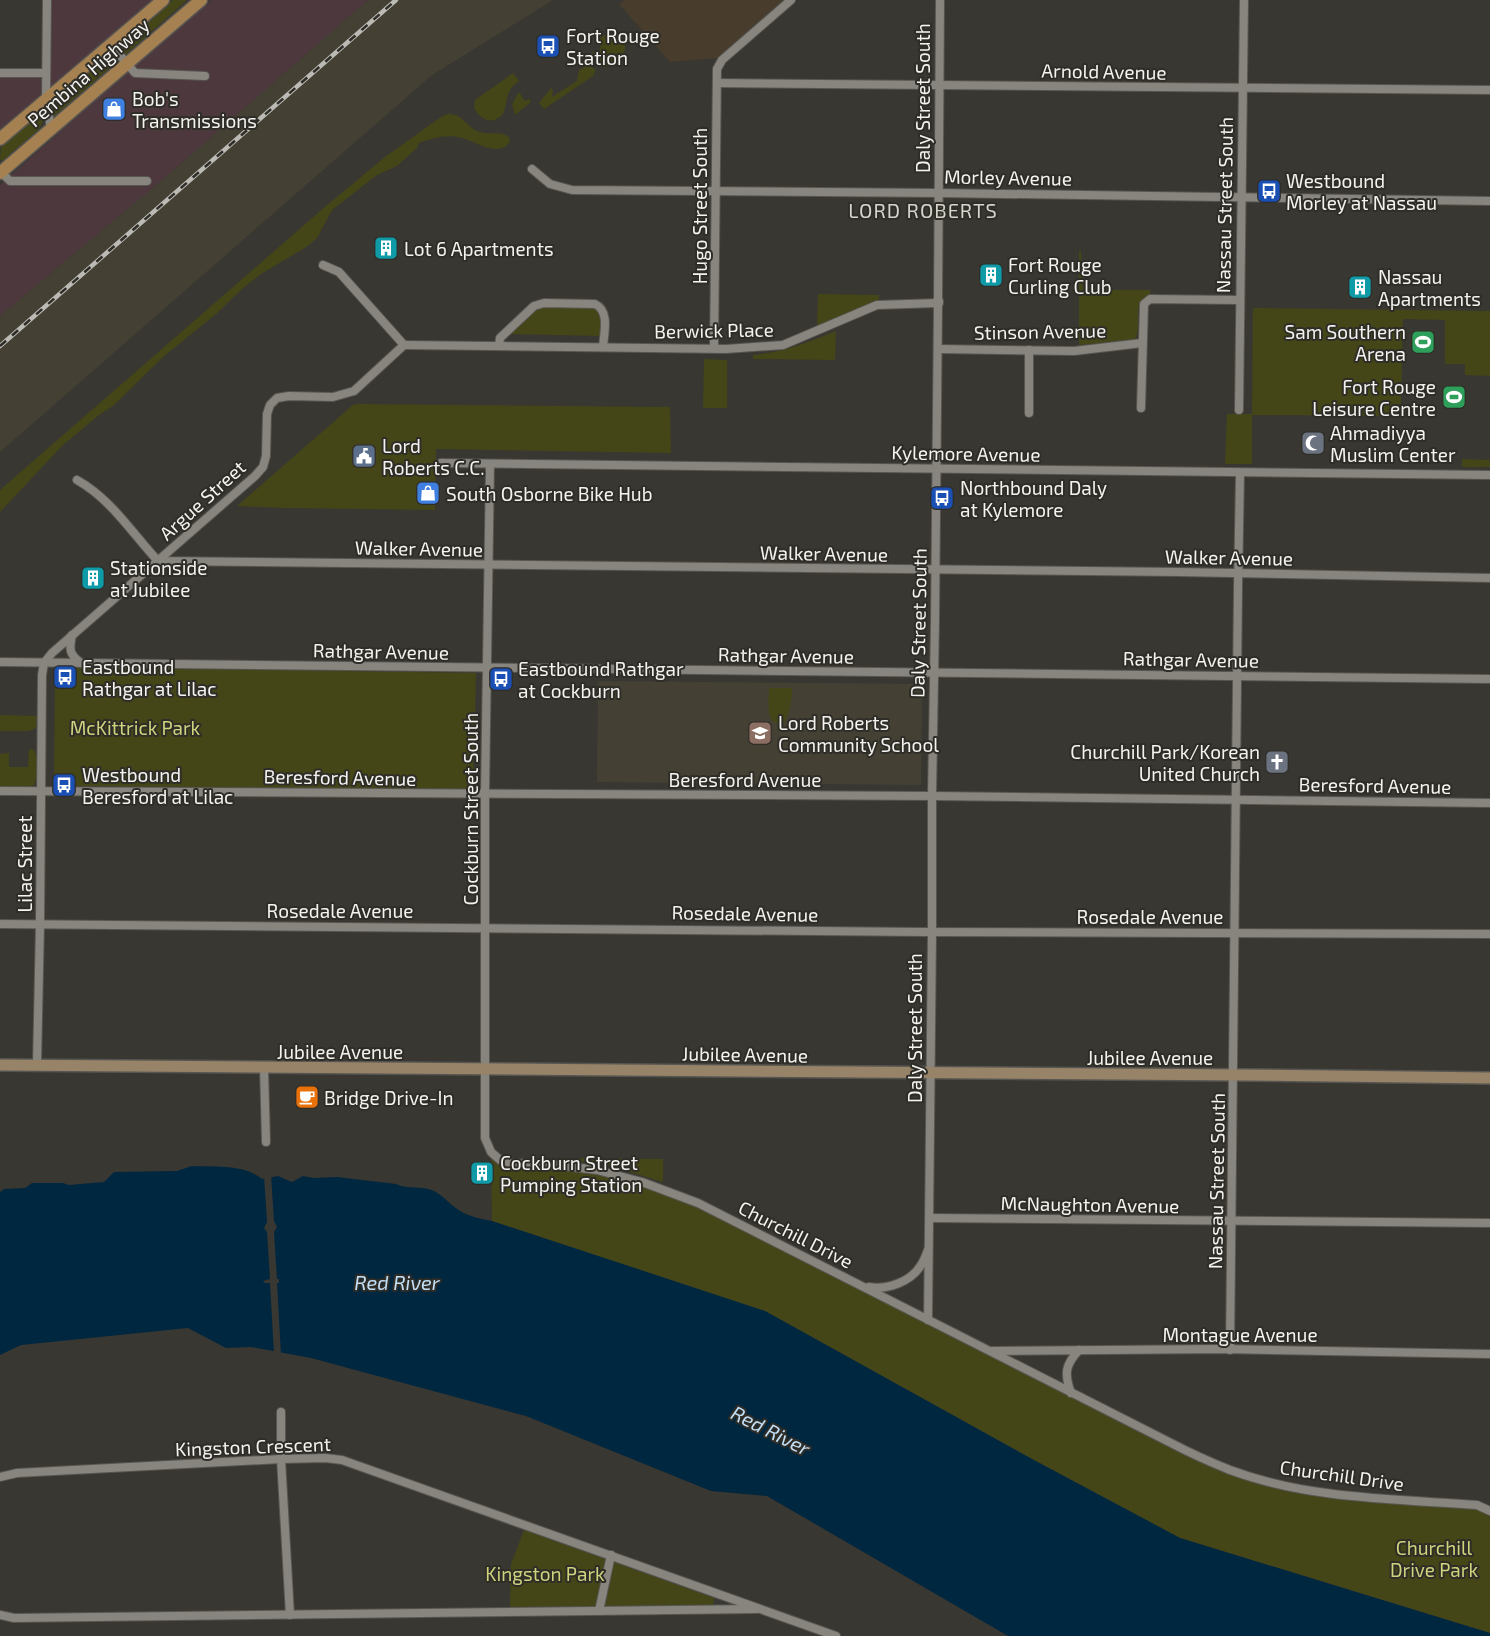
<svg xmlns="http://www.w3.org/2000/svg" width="1490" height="1636" font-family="'Exo 2',sans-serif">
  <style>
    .commercial { fill: #4d383e }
    .industrial { fill: #483d2d }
    .built { fill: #444134 }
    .green { fill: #444618 }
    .water { fill: #002740 }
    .pier { fill: #393731 }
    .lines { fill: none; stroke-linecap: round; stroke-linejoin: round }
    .minor-casing { stroke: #575551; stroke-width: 10 }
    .tertiary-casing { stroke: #575551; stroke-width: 12 }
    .secondary-casing { stroke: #575551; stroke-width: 14 }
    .primary-casing { stroke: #575551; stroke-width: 15 }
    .minor { stroke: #87857e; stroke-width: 8 }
    .tertiary { stroke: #87857e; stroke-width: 10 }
    .secondary { stroke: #968368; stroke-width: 11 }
    .primary { stroke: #a58151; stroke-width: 12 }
    .rail-casing { stroke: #bbbab5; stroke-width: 4.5 }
    .rail { stroke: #2f2d27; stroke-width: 2.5; stroke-dasharray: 8; stroke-linecap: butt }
    .labels { text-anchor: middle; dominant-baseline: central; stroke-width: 4; stroke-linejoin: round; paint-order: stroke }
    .poi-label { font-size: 19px; fill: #f4f3ef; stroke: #2f2d27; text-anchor: start }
    .street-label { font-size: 19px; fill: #f4f3ef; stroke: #2f2d27 }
    .park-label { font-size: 19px; fill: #cfd37d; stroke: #2f2d27 }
    .neighbourhood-label { font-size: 20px; letter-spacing: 1px; fill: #d6d4cc; stroke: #2f2d27 }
    .water-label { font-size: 20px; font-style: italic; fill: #c2dff6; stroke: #2f2d27 }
  </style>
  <rect width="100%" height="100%" fill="#393731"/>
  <g class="commercial">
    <path d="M47 0H163L0 139V73H46Z"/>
    <path d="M212 0H368L161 181 0 316V185L90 105Z"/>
  </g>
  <path class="industrial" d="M625 0H783L717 58 670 62 619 4Z"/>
  <g class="built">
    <path d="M368 0H553L432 75 0 452V316L161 181Z"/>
    <path d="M598 681 922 684 921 785 597 782Z"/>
  </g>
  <g class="green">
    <path d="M173 0H187L126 54 122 53 121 49 127 38Z"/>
    <path d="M607 34 619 36C635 52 616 60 604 68L597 59 587 56 590 53 600 50 601 45 597 40Z"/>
    <path d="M112 53 114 64 53 117 54 102Z"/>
    <path d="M589 65 596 70 593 76 544 109 539 103 551 88 553 90 552 97 577 81 579 70Z"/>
    <path d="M513 73 519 81C504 92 509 99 503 114 493 125 481 121 474 108L475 100Z"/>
    <path d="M519 92 525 101 529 99 531 102 515 115 512 104Z"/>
    <path d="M41 113 45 117 39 129 2 161 0 159 1 147Z"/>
    <path d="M448 114C462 114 465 124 475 130 485 136 496 131 506 135L509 137 510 142C498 158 477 142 462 138 447 134 433 138 419 143L417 148 397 166 377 175 332 210 317 238 308 246 261 274 243 288 216 314 163 357 113 406 99 415 63 445 0 512V490L326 206 385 157 441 117Z"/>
    <path d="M1079 251H1081L1083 290H1150V295C1130 302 1143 325 1135 339L1079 345Z"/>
    <path d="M818 294 879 295V300L817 326Z"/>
    <path d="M546 307 592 308 598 311 600 319 601 336 510 334 536 309Z"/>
    <path d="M1253 308 1490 311V376L1465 375V364H1445V320L1403 319 1401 404H1397V416L1252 415V464H1225L1227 414H1252Z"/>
    <path d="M836 331 835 359 833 360 753 359V355C785 352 806 343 836 331Z"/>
    <path d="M704 359 727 360V408H703Z"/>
    <path d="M354 404 670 407 671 453 436 449 435 510 287 508 237 506Z"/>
    <path d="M1462 459 1490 460V467H1462Z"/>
    <path d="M61 667 476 673 473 789 54 786 55 675Z"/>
    <path d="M769 688H792C792 700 790 711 785 722 764 730 769 700 769 688Z"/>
    <path d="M0 715 37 716 36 728 29 731H0Z"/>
    <path d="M29 749 34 750C39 758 38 777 34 785L29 787H0V754L9 753V767H28Z"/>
    <path d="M491 1152 500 1160 597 1170 668 1191 1231 1470 1318 1492 1477 1505 1490 1511V1633L1180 1538 1032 1459 765 1311 492 1221Z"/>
    <path d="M559 1158 663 1159V1182L607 1165Z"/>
    <path d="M524 1530 714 1598 713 1605 510 1607 511 1564Z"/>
  </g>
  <path class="water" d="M192 1166C215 1167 244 1164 262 1179L278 1176 292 1182 303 1176 313 1178 337 1177 396 1184C407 1190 422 1185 434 1191 444 1196 452 1207 462 1212 471 1217 482 1219 492 1221L765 1311 1032 1459 1180 1538 1490 1633V1636H1008L767 1496 711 1491 526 1416 311 1358 251 1347 226 1348 188 1328 21 1345 0 1355V1192L4 1189 25 1188 32 1183H63L69 1185 104 1182 114 1172 177 1171Z"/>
  <path class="pier" d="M271 1175 274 1221 277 1227 274 1232 277 1279H279V1283H277L281 1355 274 1354 270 1283H265L263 1281 270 1279 267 1232 264 1228 267 1222 264 1176Z"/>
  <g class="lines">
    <g class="minor-casing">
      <g id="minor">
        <path d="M47 0 46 99 51 129"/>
        <path d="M118 38V53L135 73 205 76"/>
        <path d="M0 73H46"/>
        <path d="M717 83 1490 90"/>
        <path d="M532 169 550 184 572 190 939 193 1490 201"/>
        <path d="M0 171 10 181H147"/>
        <path d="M323 265 339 272 404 345"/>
        <path d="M938 301 940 0"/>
        <path d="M404 345 726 349 783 345 877 305 938 303 935 621 932 796V932L928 1320"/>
        <path d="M499 346 500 338 534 306 544 303 595 304C610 311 604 333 603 347"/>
        <path d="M714 348 717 69 722 60 791 0"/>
        <path d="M938 349 1074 351 1142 343"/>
        <path d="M1141 408 1144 304 1150 299 1239 300"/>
        <path d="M1239 410 1244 0"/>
        <path d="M1029 413V350"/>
        <path d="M441 463 1490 475"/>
        <path d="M490 464 485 794V1138L491 1152 500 1160 510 1163 556 1165 597 1170 642 1182 698 1203 1171 1443C1190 1453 1210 1462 1230 1470 1308 1499 1395 1499 1477 1505L1490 1511"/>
        <path d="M77 480C111 499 132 533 158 561L1178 572 1490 578"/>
        <path d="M72 635C69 650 69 654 81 663"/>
        <path d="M0 662 1490 679"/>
        <path d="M0 791 932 796 1490 803"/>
        <path d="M0 924 922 932 1490 934"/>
        <path d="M37 1064 40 924 42 675 44 663 52 653 255 476 263 467 266 456 267 414 270 405 277 398 289 396 333 397 354 391 404 345"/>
        <path d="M264 1068 266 1142"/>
        <path d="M930 1218 1490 1223"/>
        <path d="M869 1287C887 1290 911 1282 921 1265 924 1261 926 1255 928 1250"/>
        <path d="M1230 1350 1238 588 1240 473"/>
        <path d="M992 1351 1222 1349 1490 1354"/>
        <path d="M1071 1393C1064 1374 1065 1365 1079 1350"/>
        <path d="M281 1412V1459L290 1615"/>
        <path d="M0 1477 17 1473 281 1459 325 1458 342 1460 836 1636"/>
        <path d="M599 1611 611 1555"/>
        <path d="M0 1615 14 1618 757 1609"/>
      </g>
    </g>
    <g class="tertiary-casing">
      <path id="tertiary" d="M938 303V301"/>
    </g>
    <g class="secondary-casing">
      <path id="secondary" d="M0 1065 1244 1075 1490 1078"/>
    </g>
    <g class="primary-casing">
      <g id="primary">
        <path d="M0 139 163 0"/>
        <path d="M0 173 201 0"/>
      </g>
    </g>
    <use href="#minor" class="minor"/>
    <use href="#tertiary" class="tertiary"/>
    <use href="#secondary" class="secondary"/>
    <use href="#primary" class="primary"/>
    <g class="rail-casing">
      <path id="rail" d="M0 346 396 0"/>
    </g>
    <use href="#rail" class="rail"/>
  </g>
  <defs>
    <g id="bus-square" transform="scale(1.25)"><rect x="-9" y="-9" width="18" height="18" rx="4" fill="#1a4fb4" stroke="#2f2d27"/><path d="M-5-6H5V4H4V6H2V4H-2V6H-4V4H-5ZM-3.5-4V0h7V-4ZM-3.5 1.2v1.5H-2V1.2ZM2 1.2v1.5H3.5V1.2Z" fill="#fff"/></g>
    <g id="shop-square" transform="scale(1.25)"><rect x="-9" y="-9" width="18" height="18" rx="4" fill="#3f7fe0" stroke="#2f2d27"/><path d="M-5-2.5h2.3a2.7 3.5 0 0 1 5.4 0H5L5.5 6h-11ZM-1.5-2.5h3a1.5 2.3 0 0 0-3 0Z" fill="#fff"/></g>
    <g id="building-square" transform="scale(1.25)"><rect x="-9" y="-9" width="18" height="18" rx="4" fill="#0f9aa8" stroke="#2f2d27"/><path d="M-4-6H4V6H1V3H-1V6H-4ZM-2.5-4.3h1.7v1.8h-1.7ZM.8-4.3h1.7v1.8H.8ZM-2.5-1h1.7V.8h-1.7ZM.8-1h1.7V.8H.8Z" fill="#fff"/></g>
    <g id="stadium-square" transform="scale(1.25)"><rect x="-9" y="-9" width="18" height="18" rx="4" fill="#2e9e5b" stroke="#2f2d27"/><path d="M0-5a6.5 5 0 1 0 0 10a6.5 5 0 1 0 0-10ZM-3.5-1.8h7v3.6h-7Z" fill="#fff"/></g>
    <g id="mosque-square" transform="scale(1.25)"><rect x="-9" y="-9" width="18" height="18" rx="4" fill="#6b7280" stroke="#2f2d27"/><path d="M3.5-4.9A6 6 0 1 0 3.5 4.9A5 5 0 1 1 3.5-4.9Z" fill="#fff"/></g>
    <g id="civic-square" transform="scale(1.25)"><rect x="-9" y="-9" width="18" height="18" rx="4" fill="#5c6f8a" stroke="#2f2d27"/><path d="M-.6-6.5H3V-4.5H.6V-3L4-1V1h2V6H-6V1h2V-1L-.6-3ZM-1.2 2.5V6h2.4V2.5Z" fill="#fff"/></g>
    <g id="school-square" transform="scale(1.25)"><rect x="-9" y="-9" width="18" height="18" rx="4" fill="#8d6e63" stroke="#2f2d27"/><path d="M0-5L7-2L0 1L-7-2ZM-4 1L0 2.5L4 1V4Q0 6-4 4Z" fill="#fff"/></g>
    <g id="church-square" transform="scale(1.25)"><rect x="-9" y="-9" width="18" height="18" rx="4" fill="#6b7280" stroke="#2f2d27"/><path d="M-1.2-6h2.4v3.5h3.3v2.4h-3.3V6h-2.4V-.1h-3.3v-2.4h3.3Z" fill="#fff"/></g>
    <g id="cafe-square" transform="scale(1.25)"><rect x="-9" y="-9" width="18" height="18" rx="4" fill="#e8710a" stroke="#2f2d27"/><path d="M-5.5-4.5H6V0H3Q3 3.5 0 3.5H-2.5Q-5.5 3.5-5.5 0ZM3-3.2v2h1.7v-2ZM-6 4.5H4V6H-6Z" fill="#fff"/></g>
  </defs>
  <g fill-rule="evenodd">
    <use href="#bus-square" x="548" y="46"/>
    <use href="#shop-square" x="114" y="109"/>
    <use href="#bus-square" x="1269" y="191"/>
    <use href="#building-square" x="386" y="248"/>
    <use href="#building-square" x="991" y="275"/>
    <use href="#building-square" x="1360" y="287"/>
    <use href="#stadium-square" x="1423" y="342"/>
    <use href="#stadium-square" x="1454" y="397"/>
    <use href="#mosque-square" x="1313" y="443"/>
    <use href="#civic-square" x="364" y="456"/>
    <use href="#shop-square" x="428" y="493"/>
    <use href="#bus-square" x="942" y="498"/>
    <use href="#building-square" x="93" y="578"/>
    <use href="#bus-square" x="65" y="677"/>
    <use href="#bus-square" x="501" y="679"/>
    <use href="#school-square" x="760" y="733"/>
    <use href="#church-square" x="1277" y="762"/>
    <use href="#bus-square" x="64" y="785"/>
    <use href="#cafe-square" x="307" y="1097"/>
    <use href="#building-square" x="482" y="1173"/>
  </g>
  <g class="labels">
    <g class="poi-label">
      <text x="566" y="35">Fort Rouge<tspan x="566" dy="22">Station</tspan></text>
      <text x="132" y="98">Bob's<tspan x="132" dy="22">Transmissions</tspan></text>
      <text x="1286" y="180">Westbound<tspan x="1286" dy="22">Morley at Nassau</tspan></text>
      <text x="404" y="248">Lot 6 Apartments</text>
      <text x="1008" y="264">Fort Rouge<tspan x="1008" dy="22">Curling Club</tspan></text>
      <text x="1378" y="276">Nassau<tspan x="1378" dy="22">Apartments</tspan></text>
      <text x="1406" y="331" text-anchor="end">Sam Southern<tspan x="1406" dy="22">Arena</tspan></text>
      <text x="1436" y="386" text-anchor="end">Fort Rouge<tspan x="1436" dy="22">Leisure Centre</tspan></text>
      <text x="1330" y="432">Ahmadiyya<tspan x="1330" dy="22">Muslim Center</tspan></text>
      <text x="382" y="445">Lord<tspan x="382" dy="22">Roberts C.C.</tspan></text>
      <text x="960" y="487">Northbound Daly<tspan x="960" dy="22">at Kylemore</tspan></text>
      <text x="446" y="493">South Osborne Bike Hub</text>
      <text x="110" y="567">Stationside<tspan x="110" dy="22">at Jubilee</tspan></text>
      <text x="82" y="666">Eastbound<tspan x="82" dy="22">Rathgar at Lilac</tspan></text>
      <text x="518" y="668">Eastbound Rathgar<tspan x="518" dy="22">at Cockburn</tspan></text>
      <text x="778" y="722">Lord Roberts<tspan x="778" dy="22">Community School</tspan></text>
      <text x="1260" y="751" text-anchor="end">Churchill Park/Korean<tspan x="1260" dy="22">United Church</tspan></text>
      <text x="82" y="774">Westbound<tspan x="82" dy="22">Beresford at Lilac</tspan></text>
      <text x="324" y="1097">Bridge Drive-In</text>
      <text x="500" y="1162">Cockburn Street<tspan x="500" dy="22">Pumping Station</tspan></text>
    </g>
    <g class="street-label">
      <text transform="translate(1104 71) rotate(1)">Arnold Avenue</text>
      <text transform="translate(88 72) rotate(-41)">Pembina Highway</text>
      <text transform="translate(922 98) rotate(-90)">Daly Street South</text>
      <text transform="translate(1008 177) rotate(1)">Morley Avenue</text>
      <text transform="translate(1224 205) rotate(-89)">Nassau Street South</text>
      <text transform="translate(699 206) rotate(-90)">Hugo Street South</text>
      <text transform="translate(714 330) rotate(-1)">Berwick Place</text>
      <text transform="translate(1040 331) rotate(-1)">Stinson Avenue</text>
      <text transform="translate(966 453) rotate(1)">Kylemore Avenue</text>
      <text transform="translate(202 500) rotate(-42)">Argue Street</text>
      <text transform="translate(419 548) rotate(1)">Walker Avenue</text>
      <text transform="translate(824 553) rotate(1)">Walker Avenue</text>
      <text transform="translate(1229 557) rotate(1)">Walker Avenue</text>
      <text transform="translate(918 623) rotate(-89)">Daly Street South</text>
      <text transform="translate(381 651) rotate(1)">Rathgar Avenue</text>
      <text transform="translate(786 655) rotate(1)">Rathgar Avenue</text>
      <text transform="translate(1191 659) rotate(1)">Rathgar Avenue</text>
      <text transform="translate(340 777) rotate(1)">Beresford Avenue</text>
      <text x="745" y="779">Beresford Avenue</text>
      <text transform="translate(1375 785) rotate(1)">Beresford Avenue</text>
      <text transform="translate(470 809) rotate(-90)">Cockburn Street South</text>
      <text transform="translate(24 864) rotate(-90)">Lilac Street</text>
      <text x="340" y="910">Rosedale Avenue</text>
      <text transform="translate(745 913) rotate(1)">Rosedale Avenue</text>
      <text x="1150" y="916">Rosedale Avenue</text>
      <text transform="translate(914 1028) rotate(-90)">Daly Street South</text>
      <text x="340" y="1051">Jubilee Avenue</text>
      <text transform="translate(745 1054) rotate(1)">Jubilee Avenue</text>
      <text x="1150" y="1057">Jubilee Avenue</text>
      <text transform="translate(1216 1181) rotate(-89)">Nassau Street South</text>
      <text transform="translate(1090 1204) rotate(1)">McNaughton Avenue</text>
      <text transform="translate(796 1234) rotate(27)">Churchill Drive</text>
      <text x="1240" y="1334">Montague Avenue</text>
      <text transform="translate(253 1446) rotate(-2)">Kingston Crescent</text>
      <text transform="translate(1342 1475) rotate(8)">Churchill Drive</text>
    </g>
    <g class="park-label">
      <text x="135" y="727">McKittrick Park</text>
      <text x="1434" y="1547">Churchill<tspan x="1434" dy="22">Drive Park</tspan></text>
      <text x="545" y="1573">Kingston Park</text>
    </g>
    <g class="neighbourhood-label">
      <text x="923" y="210">LORD ROBERTS</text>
    </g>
    <g class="water-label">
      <text x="397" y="1282">Red River</text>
      <text transform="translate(771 1430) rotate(27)">Red River</text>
    </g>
  </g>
</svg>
